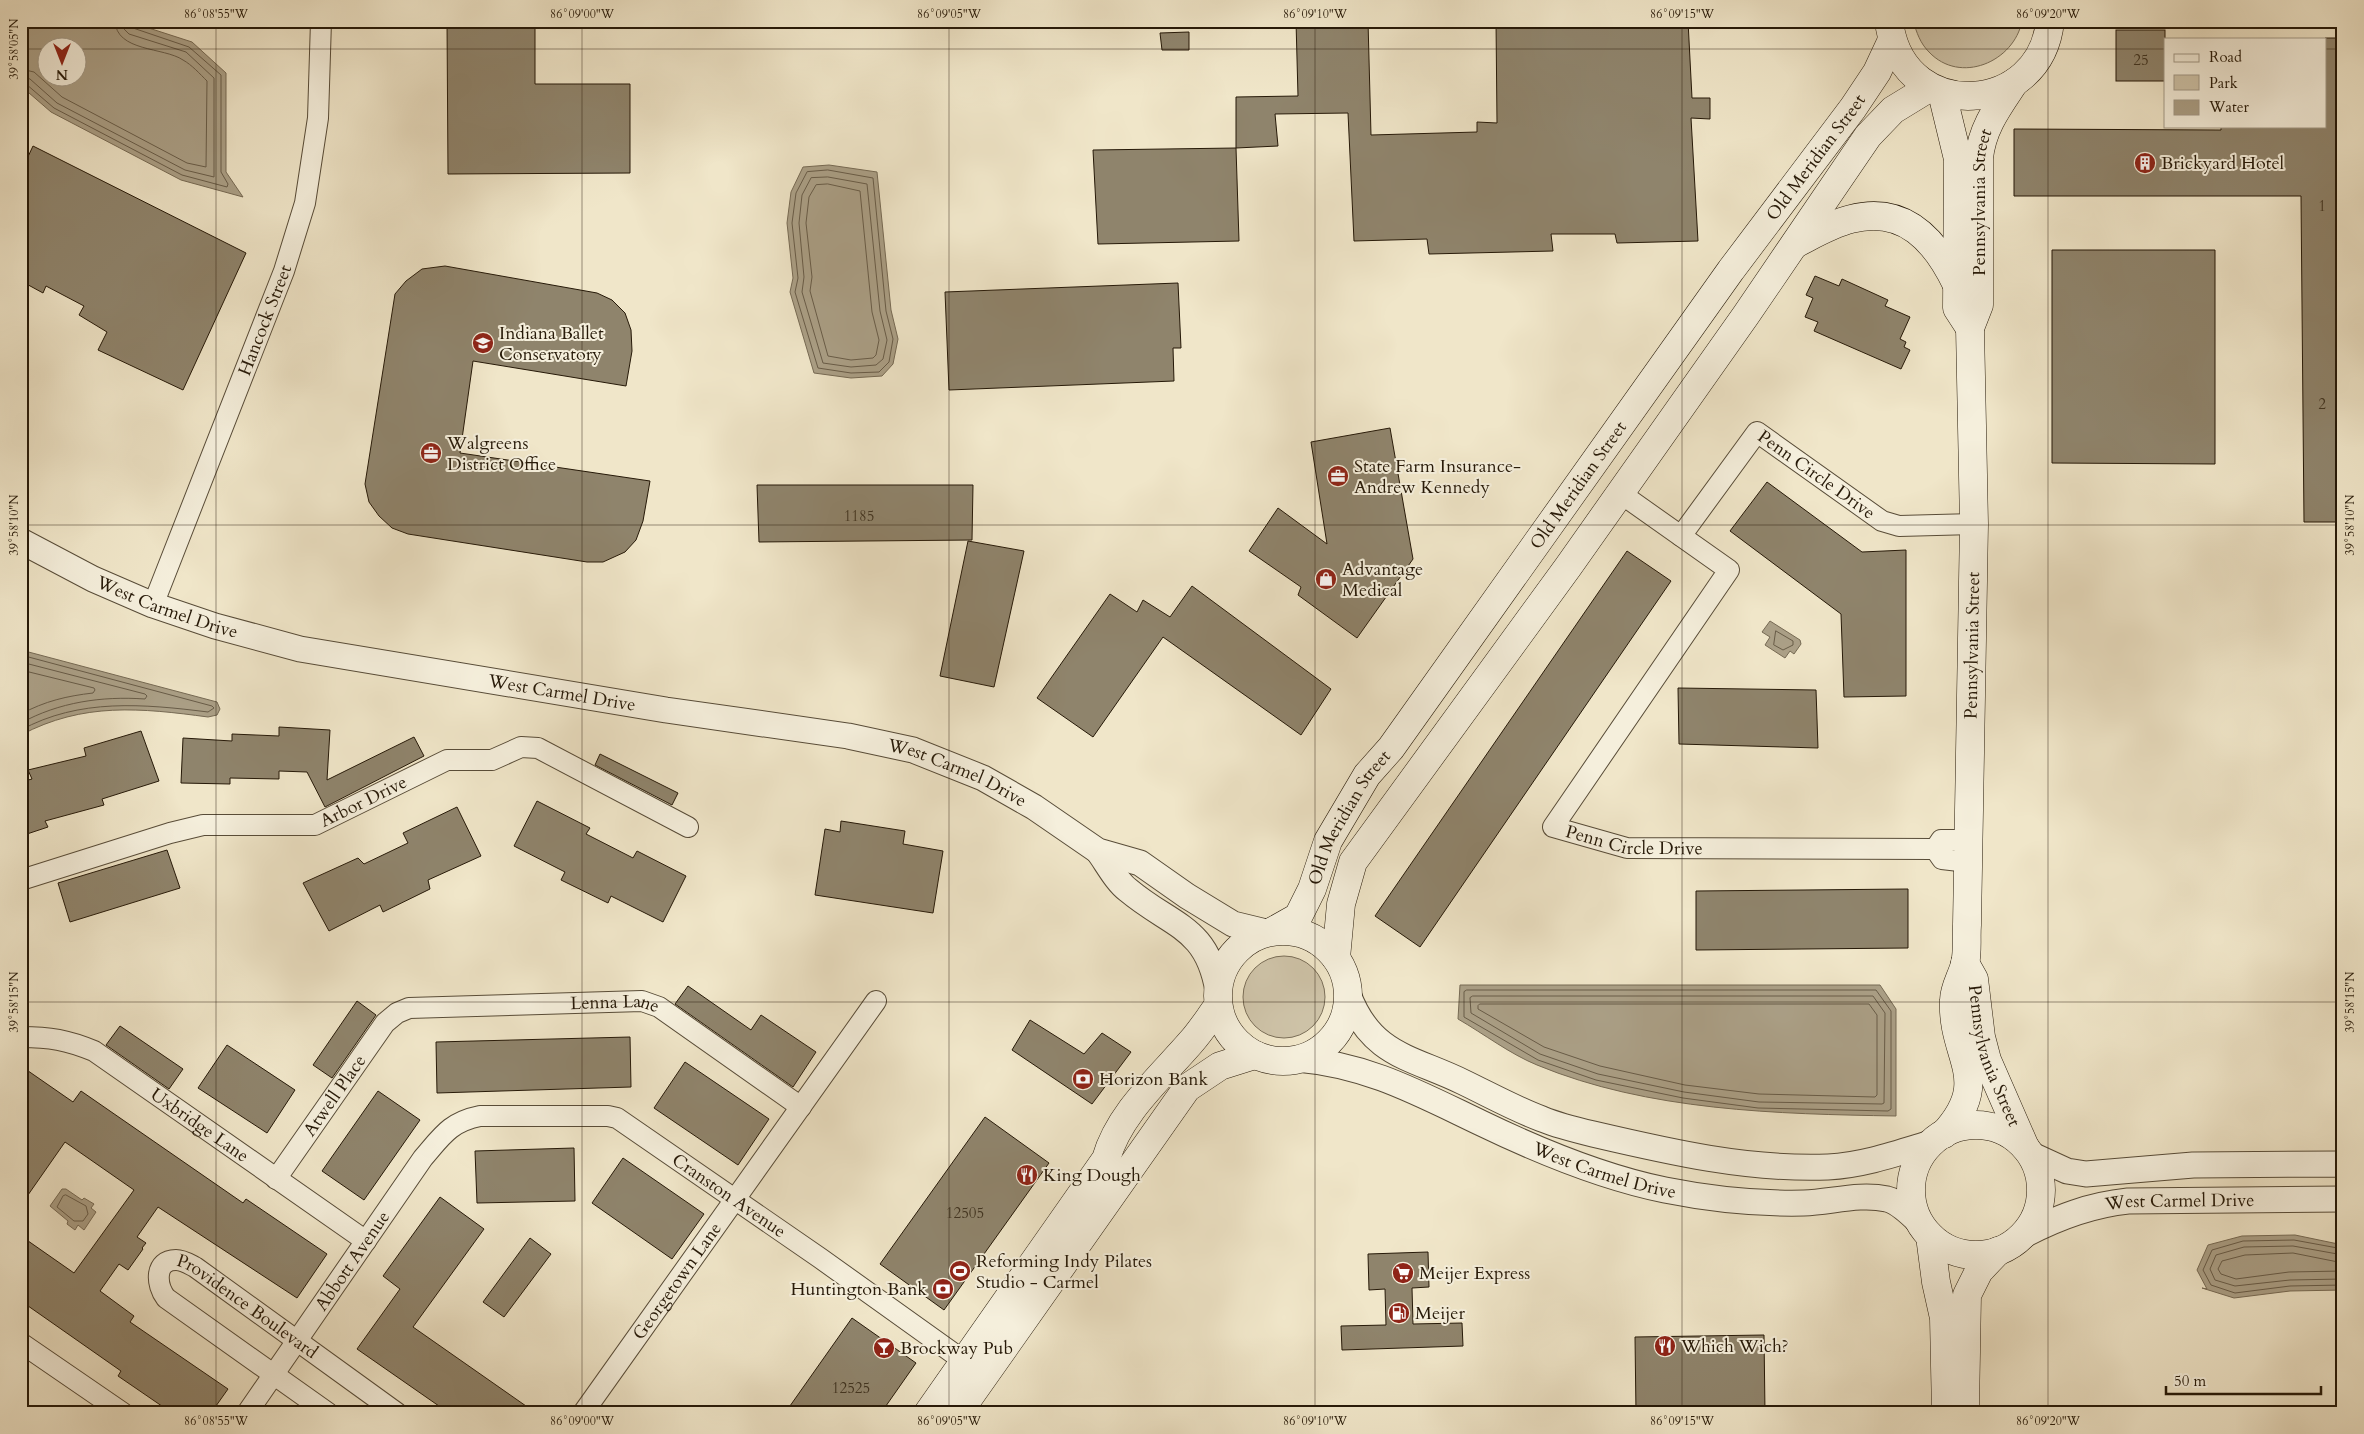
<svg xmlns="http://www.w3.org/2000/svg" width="2364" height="1434" font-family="Cardo,serif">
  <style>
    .green { fill: #cec3a8; stroke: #7a6e58 }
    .water { fill: #aba087; stroke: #766a54; fill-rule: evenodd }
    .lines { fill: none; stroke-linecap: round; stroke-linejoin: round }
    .shore { stroke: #685c48; stroke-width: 1 }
    .building { fill: #8f846c; stroke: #261908 }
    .minor-casing { stroke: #584c38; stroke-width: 22 }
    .tertiary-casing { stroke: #584c38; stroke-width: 27 }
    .secondary-casing { stroke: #261908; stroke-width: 29 }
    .minor { stroke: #f5efdc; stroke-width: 20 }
    .tertiary { stroke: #f5efdc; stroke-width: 25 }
    .secondary { stroke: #f5efdc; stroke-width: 28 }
    .ticks { fill: none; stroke: #261908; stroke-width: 1; stroke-opacity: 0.45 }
    .labels { text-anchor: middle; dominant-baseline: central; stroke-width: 4; stroke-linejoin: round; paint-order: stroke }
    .number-label { font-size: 15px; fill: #403421 }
    .street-label { font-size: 18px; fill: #261908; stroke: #f5efdc }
    .poi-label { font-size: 18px; fill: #261908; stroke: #f5efdc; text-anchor: start }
    .neatline { fill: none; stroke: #261908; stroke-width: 2 }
    .ticks-label { font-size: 12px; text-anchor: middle; fill: #261908 }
  </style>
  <rect width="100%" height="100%" fill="#f0e6c9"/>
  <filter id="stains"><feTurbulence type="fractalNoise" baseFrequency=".004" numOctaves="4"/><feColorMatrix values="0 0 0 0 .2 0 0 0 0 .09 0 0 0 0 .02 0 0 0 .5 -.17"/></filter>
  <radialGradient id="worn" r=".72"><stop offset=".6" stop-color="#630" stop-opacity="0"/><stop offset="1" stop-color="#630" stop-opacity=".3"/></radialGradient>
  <g class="green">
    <path d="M1913 21H2022C2014 62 1960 85 1929 52 1920 43 1917 33 1913 21Z"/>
    <circle cx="1284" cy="997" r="41"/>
  </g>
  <g class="water">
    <path d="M21 21H127L192 42 226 73V172L243 197 181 180 51 112 21 86ZM48 48H78V78H48Z"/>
    <path d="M829 165 877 172 891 310 898 339 893 364 882 376 851 378 814 373 790 292 793 278 787 223 791 192 803 167Z"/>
    <path d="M1770 621 1800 640 1801 644 1794 654 1790 651 1785 658 1765 645 1770 637 1762 632Z"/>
    <path d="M21 650 217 702 220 709 217 715 208 717C141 708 83 702 21 735Z"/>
    <path d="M1460 985H1880L1896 1009V1116C1777 1114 1648 1111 1537 1065 1510 1054 1484 1034 1458 1019Z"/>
    <path d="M62 1189H66L82 1200 84 1198 94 1204 91 1208 96 1212 84 1230 78 1225 75 1230 67 1224 68 1221 50 1206Z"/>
    <path d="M2295 1235 2343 1245V1290L2290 1291 2234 1298 2202 1288 2207 1289 2197 1270 2208 1245 2242 1236Z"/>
  </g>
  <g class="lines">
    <g class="shore">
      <path d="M21 69 34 72 62 97 187 163 206 167 207 81C200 74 192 65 183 60 164 47 116 52 115 21"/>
      <path d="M21 76 30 79 57 103 185 170 214 177V78L186 52 129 34 124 29 122 21"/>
      <path d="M21 83 26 84 54 108 182 175 227 187 228 184 221 172V75L189 47 133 28 129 21"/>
      <path d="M828 170 873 178 886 311 893 339 889 362 879 372 851 373 818 368 795 292 798 278 792 223 796 193 807 172Z"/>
      <path d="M828 177 867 184 880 311 887 340 883 359 876 365 851 367 823 363 802 292 804 277 799 223 802 195 811 178Z"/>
      <path d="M828 184 860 191 872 312 879 340 876 355 873 358 851 360 828 356 810 291 812 277 806 223 809 197 816 185Z"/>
      <path d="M1776 631 1793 641V645L1783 650 1774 645Z"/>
      <path d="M21 655 212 706 214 708 208 712C144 704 79 698 21 730"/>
      <path d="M21 662 145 694 147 696 145 699C102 696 59 702 21 723"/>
      <path d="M21 670 94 688 95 690 93 693C67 696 45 701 21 714"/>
      <path d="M1467 990H1876L1891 1011V1109L1888 1111 1758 1108 1683 1098 1596 1080 1538 1060 1464 1017V992Z"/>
      <path d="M1473 996H1873L1885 1013 1884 1103 1882 1104 1759 1102 1684 1092 1598 1074 1540 1054 1471 1013 1470 998Z"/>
      <path d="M1480 1004H1869L1877 1015V1095L1875 1097 1759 1094 1685 1085 1600 1066 1544 1047 1478 1009V1006Z"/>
      <path d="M66 1195 86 1206 88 1214 83 1221H74L57 1207 63 1196Z"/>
      <path d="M2343 1249 2294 1240 2243 1241 2212 1250 2203 1270 2211 1285 2235 1293 2290 1286 2343 1285"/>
      <path d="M2343 1255 2293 1246 2244 1247 2216 1255 2210 1269 2215 1280 2235 1286 2290 1280 2343 1279"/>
      <path d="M2343 1263 2293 1253 2245 1255 2222 1261 2218 1269 2221 1274 2236 1279 2289 1272 2343 1271"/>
    </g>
  </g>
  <g class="building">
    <path d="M447 21H535V84H630V173L448 174Z"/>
    <path d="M1296 21H1368L1371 135 1477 132V122L1497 123 1496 21H1688L1692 98H1710V119L1691 118 1698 241 1617 243 1615 234H1551L1553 251 1429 254 1427 239 1354 241 1348 113 1275 114 1278 146 1236 148V97L1298 96Z"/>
    <rect x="2116" y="30" width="49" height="51"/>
    <path d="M1189 32V50H1162L1160 33Z"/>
    <path d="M2325 38H2343V522H2304L2301 196H2014V129L2221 130V126H2325Z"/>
    <path d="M33 146 246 253 183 390 98 350 107 332 79 315 84 306 46 286 43 293 21 281V164L26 161Z"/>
    <path d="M1236 148 1239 241 1098 244 1093 150Z"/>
    <path d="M2052 250H2215V464L2052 463Z"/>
    <path d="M445 266 597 293 612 300 625 313 631 330 632 351 626 386 473 361 460 453 650 481 643 521 636 540 625 552 603 562H587L408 534 392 528 379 516 369 502 365 484 395 294 406 281 422 269Z"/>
    <path d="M1815 276 1839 286 1842 279 1888 300 1885 306 1910 317 1900 339 1906 342 1904 347 1910 350 1901 369 1814 331 1818 322 1805 317 1813 298 1806 295Z"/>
    <path d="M1178 283 1181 348H1173L1174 381 949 390 945 292Z"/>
    <path d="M1390 428 1413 559 1357 638 1298 595 1301 587 1249 551 1278 508 1327 544 1311 442Z"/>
    <path d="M1767 482 1862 552 1906 550V696L1844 697 1841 614 1730 531Z"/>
    <path d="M757 485H973L972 540 759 542Z"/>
    <path d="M968 541 1024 551 994 687 940 676Z"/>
    <path d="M1627 551 1671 581 1420 947 1375 916Z"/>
    <path d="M1192 586 1331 689 1301 735 1163 637 1093 737 1037 698 1110 594 1137 612 1143 600 1170 617Z"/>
    <path d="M1678 688 1816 690 1818 748 1679 744Z"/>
    <path d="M279 727 330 730 327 780 414 737 424 756 325 807 307 772 279 771V779L230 778V784L181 783 183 738 232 741V734L279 736Z"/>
    <path d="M141 731 159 781 102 799 104 805 45 821 48 827 21 836V782L32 779 28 770 86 756 84 748Z"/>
    <path d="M600 754 678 793 672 805 595 765Z"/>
    <path d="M537 801 590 828 586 834 633 858 637 851 686 876 663 922 611 896 608 903 561 880 565 872 514 846Z"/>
    <path d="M457 807 481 856 428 880 430 889 383 912 380 905 329 931 303 883 358 858 364 864 408 843 403 833Z"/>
    <path d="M841 821 905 831 903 844 943 851 933 913 815 895 825 829 840 832Z"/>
    <path d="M167 850 180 888 70 922 58 883Z"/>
    <path d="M1908 889V948L1696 950V891Z"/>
    <path d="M688 986 751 1030 761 1015 816 1052 793 1087 675 1004Z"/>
    <path d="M357 1001 376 1015 332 1078 313 1065Z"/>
    <path d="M1030 1020 1084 1054 1102 1033 1131 1052 1092 1104 1012 1050Z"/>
    <path d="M120 1026 183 1069 169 1089 106 1045Z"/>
    <path d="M630 1037 631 1087 437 1093 436 1042Z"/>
    <path d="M227 1045 295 1090 267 1133 198 1088Z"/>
    <path d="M685 1062 769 1119 738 1165 654 1108Z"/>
    <path d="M21 1066 73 1102 81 1091 243 1203 246 1199 327 1254 297 1298 158 1207 137 1237 146 1243 142 1248 143 1249 128 1270 119 1264 100 1291 134 1316 130 1322 228 1389 211 1413H172L118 1376 121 1371 21 1301V1236L74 1273 134 1190 65 1142 21 1205Z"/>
    <path d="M378 1091 420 1120 364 1200 322 1171Z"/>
    <path d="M985 1117 1049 1163 944 1310 880 1264Z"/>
    <path d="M574 1148 575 1201 477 1203 475 1151Z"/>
    <path d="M623 1158 704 1214 672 1259 592 1203Z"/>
    <path d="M440 1197 484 1229 413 1327 536 1413H449L357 1349 400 1289 383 1276Z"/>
    <path d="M530 1238 551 1254 504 1317 483 1302Z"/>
    <path d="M1428 1252 1429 1287 1412 1288 1413 1324 1462 1323 1463 1346 1342 1350 1341 1326 1386 1325 1385 1289 1369 1290 1368 1254Z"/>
    <path d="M852 1318 916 1363 881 1413H785Z"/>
    <path d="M1764 1335 1765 1413H1636L1635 1337Z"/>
  </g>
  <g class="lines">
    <g class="minor-casing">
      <g id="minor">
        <path id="s1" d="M1620 493 1729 570 1553 827 1627 848 1935 849"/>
        <path id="s2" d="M1681 536 1757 432 1882 521 1899 526 1974 524"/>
        <path id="s3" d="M153 605 284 271 305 203 318 118 321 21"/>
        <path d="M1935 849 1942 859 1968 862"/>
        <path d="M1935 849 1941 840H1968"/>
        <path id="s4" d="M21 880 170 833 203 825H315L447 760H492L521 747 538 748 688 827"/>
        <path id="s5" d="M21 1037C50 1037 67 1040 94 1051L366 1241"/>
        <path id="s6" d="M276 1179 385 1023 397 1013 409 1008 642 1001 659 1007 801 1107"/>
        <path d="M21 1343 123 1413"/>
        <path id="s7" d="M247 1413 423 1158C442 1136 450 1122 480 1116H608L617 1118 820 1258 964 1361"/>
        <path id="s8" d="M328 1413 166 1298C156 1285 154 1260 176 1260 183 1260 189 1264 195 1267L397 1413"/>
        <path id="s9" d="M583 1413 876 1001"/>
      </g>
    </g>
    <g class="tertiary-casing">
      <g id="tertiary">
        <path id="s10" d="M21 541 93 579 153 605 215 626 300 649 666 710 848 736 913 750 983 778 1034 807 1098 851 1140 863 1187 896 1233 924 1266 932"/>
        <path d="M1098 851C1107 863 1116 881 1128 890 1172 927 1207 926 1218 991"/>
        <path d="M1348 994C1371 1056 1412 1057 1463 1082 1490 1095 1515 1109 1542 1119 1559 1126 1576 1130 1593 1134 1670 1152 1748 1170 1828 1167 1864 1165 1898 1153 1931 1143"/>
        <path id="s11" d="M1297 1059C1368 1065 1418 1093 1481 1123 1539 1151 1601 1177 1665 1190 1710 1199 1758 1204 1804 1203 1831 1202 1860 1193 1887 1199 1899 1202 1911 1214 1920 1223"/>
        <path d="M2030 1154 2067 1171 2086 1174 2193 1165 2339 1164 2343 1167"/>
        <path id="s12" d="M2024 1235C2058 1217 2090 1205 2128 1201L2343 1199"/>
      </g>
    </g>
    <g class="secondary-casing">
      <g id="secondary">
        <path d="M1890 28C1907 124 2041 115 2050 21"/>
        <path d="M1942 93 1958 159 1957 308 1970 328"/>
        <path d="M1795 244C1813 235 1831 224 1851 219 1905 205 1936 241 1957 285"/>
        <circle cx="1283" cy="996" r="65"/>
        <path id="s13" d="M1273 931 1298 917 1312 889 1328 841 1367 775 1391 748 1731 270 1853 108 1877 72 1892 40"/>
        <path d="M1336 958 1341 904 1353 862 1568 567 1746 315 1868 136 1893 110 1929 88"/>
        <path id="s14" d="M1965 963 1974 979 1981 1037 1987 1060 2025 1147"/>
        <circle cx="1976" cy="1190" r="65"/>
        <path id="s15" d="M1944 1134C1994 1079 1951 1058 1954 1000 1954 988 1962 976 1965 964 1968 952 1966 937 1967 925L1974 524 1970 328 1979 305V158C1982 128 1998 107 2014 83"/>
        <path d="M1930 1236 1936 1282 1944 1318 1946 1413"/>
        <path d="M1965 1409 1967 1295 1979 1271 1998 1251"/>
        <path d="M928 1413 1106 1159C1119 1113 1160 1078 1191 1042 1201 1031 1209 1018 1218 1006"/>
        <path d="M958 1413 1187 1088 1220 1066 1255 1055"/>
      </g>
    </g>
    <use href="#minor" class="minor"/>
    <use href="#tertiary" class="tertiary"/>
    <use href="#secondary" class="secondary"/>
  </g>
  <path class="ticks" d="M216 21V1413M582 21V1413M949 21V1413M1315 21V1413M1682 21V1413M2048 21V1413M21 49H48M78 49H2165M2325 49H2343M21 525H2343M21 1002H2343"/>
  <defs>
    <g id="building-disc" transform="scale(1.125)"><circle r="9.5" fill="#8f2418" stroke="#f5efdc"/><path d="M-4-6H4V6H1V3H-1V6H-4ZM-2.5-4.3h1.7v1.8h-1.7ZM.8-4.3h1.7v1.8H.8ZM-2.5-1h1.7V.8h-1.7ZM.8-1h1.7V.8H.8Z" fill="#fff"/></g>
    <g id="school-disc" transform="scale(1.125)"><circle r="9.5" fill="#8f2418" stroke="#f5efdc"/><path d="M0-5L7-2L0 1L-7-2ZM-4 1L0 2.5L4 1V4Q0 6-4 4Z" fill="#fff"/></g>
    <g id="office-disc" transform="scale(1.125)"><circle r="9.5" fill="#8f2418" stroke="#f5efdc"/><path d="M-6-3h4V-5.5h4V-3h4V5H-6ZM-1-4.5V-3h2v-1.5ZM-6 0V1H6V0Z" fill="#fff"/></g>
    <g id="shop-disc" transform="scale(1.125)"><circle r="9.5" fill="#8f2418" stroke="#f5efdc"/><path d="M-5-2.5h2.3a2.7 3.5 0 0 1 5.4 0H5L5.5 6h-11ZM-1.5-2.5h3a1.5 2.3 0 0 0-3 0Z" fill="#fff"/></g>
    <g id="bank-disc" transform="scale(1.125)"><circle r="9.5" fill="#8f2418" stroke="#f5efdc"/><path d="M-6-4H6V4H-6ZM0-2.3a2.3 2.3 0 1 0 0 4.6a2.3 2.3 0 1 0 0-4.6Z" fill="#fff"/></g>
    <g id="restaurant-disc" transform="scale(1.125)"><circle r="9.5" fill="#8f2418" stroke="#f5efdc"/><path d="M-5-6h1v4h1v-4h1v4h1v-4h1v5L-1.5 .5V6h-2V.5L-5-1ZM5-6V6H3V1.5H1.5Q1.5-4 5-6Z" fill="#fff"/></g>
    <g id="stadium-disc" transform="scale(1.125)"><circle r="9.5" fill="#8f2418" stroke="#f5efdc"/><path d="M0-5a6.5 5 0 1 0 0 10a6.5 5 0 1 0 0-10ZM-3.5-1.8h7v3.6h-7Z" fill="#fff"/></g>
    <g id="supermarket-disc" transform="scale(1.125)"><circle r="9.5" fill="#8f2418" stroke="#f5efdc"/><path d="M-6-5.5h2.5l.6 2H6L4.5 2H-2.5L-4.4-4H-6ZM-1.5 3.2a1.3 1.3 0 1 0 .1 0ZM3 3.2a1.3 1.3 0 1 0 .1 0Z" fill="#fff"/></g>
    <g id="fuel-disc" transform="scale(1.125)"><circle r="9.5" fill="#8f2418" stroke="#f5efdc"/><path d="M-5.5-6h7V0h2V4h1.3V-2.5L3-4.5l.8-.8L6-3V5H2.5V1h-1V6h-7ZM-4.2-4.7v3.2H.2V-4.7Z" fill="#fff"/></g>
    <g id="bar-disc" transform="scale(1.125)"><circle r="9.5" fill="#8f2418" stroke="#f5efdc"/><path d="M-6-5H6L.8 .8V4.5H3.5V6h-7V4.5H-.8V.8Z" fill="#fff"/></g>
  </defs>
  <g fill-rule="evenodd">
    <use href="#building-disc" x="2145" y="163"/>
    <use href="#school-disc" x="483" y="343"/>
    <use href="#office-disc" x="431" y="453"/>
    <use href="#office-disc" x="1338" y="476"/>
    <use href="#shop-disc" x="1326" y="579"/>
    <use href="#bank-disc" x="1083" y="1079"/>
    <use href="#restaurant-disc" x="1027" y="1175"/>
    <use href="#stadium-disc" x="960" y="1271"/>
    <use href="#supermarket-disc" x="1403" y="1273"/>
    <use href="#bank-disc" x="943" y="1289"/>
    <use href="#fuel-disc" x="1399" y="1313"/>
    <use href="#restaurant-disc" x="1665" y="1346"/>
    <use href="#bar-disc" x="884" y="1348"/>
  </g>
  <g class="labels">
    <g class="number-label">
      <text x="2141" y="60">25</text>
      <text x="2322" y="206">1</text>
      <text x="2322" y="404">2</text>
      <text x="859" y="516">1185</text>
      <text x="965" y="1213">12505</text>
      <text x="851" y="1388">12525</text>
    </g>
    <g class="street-label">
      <text stroke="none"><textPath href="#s13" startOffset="951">Old Meridian Street</textPath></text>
      <text stroke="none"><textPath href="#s15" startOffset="944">Pennsylvania Street</textPath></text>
      <text stroke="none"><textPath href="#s3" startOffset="306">Hancock Street</textPath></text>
      <text stroke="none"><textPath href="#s2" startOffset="202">Penn Circle Drive</textPath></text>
      <text stroke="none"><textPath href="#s13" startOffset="546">Old Meridian Street</textPath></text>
      <text stroke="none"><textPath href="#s10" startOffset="161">West Carmel Drive</textPath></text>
      <text stroke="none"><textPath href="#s15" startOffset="499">Pennsylvania Street</textPath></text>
      <text stroke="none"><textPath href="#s10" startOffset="566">West Carmel Drive</textPath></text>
      <text stroke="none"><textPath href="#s10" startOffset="971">West Carmel Drive</textPath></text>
      <text stroke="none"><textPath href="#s4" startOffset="356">Arbor Drive</textPath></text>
      <text stroke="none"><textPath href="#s13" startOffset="141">Old Meridian Street</textPath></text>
      <text stroke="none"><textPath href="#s1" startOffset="528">Penn Circle Drive</textPath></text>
      <text stroke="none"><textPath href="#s6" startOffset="425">Lenna Lane</textPath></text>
      <text stroke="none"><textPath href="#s14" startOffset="98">Pennsylvania Street</textPath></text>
      <text stroke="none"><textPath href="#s6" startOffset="102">Atwell Place</textPath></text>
      <text stroke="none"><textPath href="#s5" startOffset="204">Uxbridge Lane</textPath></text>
      <text stroke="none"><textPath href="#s11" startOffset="329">West Carmel Drive</textPath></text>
      <text stroke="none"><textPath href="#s7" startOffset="656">Cranston Avenue</textPath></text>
      <text stroke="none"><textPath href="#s12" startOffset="162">West Carmel Drive</textPath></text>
      <text stroke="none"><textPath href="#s7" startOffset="185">Abbott Avenue</textPath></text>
      <text stroke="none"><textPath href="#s9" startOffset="162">Georgetown Lane</textPath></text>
      <text stroke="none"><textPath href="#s8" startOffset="334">Providence Boulevard</textPath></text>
    </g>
    <g class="poi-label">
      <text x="2161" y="163">Brickyard Hotel</text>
      <text x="499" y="333">Indiana Ballet<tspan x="499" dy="21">Conservatory</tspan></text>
      <text x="447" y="443">Walgreens<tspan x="447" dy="21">District Office</tspan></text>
      <text x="1354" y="466">State Farm Insurance-<tspan x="1354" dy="21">Andrew Kennedy</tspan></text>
      <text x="1342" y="569">Advantage<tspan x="1342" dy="21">Medical</tspan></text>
      <text x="1099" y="1079">Horizon Bank</text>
      <text x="1043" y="1175">King Dough</text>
      <text x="976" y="1261">Reforming Indy Pilates<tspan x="976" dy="21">Studio - Carmel</tspan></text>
      <text x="1419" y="1273">Meijer Express</text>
      <text x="927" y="1289" text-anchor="end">Huntington Bank</text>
      <text x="1415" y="1313">Meijer</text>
      <text x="1681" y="1346">Which Wich?</text>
      <text x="900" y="1348">Brockway Pub</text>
    </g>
  </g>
  <rect width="2364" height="1434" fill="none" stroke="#f0e6c9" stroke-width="55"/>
  <rect x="2164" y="38" width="162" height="90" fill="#f5efdc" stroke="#a29987"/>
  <rect x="2174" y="54" width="25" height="8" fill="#f5efdc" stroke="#a29987"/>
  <text x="2209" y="62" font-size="15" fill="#261908">Road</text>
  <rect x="2174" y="75" width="25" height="15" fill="#cec3a8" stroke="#a29987"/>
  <text x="2209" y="88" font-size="15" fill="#261908">Park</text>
  <rect x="2174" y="100" width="25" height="15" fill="#aba087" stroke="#a29987"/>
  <text x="2209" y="112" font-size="15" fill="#261908">Water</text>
  <g transform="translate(62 62) rotate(180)"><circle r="24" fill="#f5efdc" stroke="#a29987"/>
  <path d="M0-4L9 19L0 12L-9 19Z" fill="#8f2418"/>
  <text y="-8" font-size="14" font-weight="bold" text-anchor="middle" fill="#261908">N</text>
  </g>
  <path d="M2166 1386v8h155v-8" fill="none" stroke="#261908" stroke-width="2.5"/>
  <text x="2174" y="1386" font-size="15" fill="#261908" stroke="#f5efdc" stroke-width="4" paint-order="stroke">50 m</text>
  <rect x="28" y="28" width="2308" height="1378" class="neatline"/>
  <g class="ticks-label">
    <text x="216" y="18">86°08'55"W</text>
    <text x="582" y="18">86°09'00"W</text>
    <text x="949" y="18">86°09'05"W</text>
    <text x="1315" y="18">86°09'10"W</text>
    <text x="1682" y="18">86°09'15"W</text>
    <text x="2048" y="18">86°09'20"W</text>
    <text transform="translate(14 49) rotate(-90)" y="4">39°58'05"N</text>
    <text transform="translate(2350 525) rotate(-90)" y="4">39°58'10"N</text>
    <text transform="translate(14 525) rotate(-90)" y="4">39°58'10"N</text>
    <text transform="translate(2350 1002) rotate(-90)" y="4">39°58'15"N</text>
    <text transform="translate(14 1002) rotate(-90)" y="4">39°58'15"N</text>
    <text x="216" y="1425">86°08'55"W</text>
    <text x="582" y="1425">86°09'00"W</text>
    <text x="949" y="1425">86°09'05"W</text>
    <text x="1315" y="1425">86°09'10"W</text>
    <text x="1682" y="1425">86°09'15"W</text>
    <text x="2048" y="1425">86°09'20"W</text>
  </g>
  <rect width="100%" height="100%" filter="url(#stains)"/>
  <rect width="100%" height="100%" fill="url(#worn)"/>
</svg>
